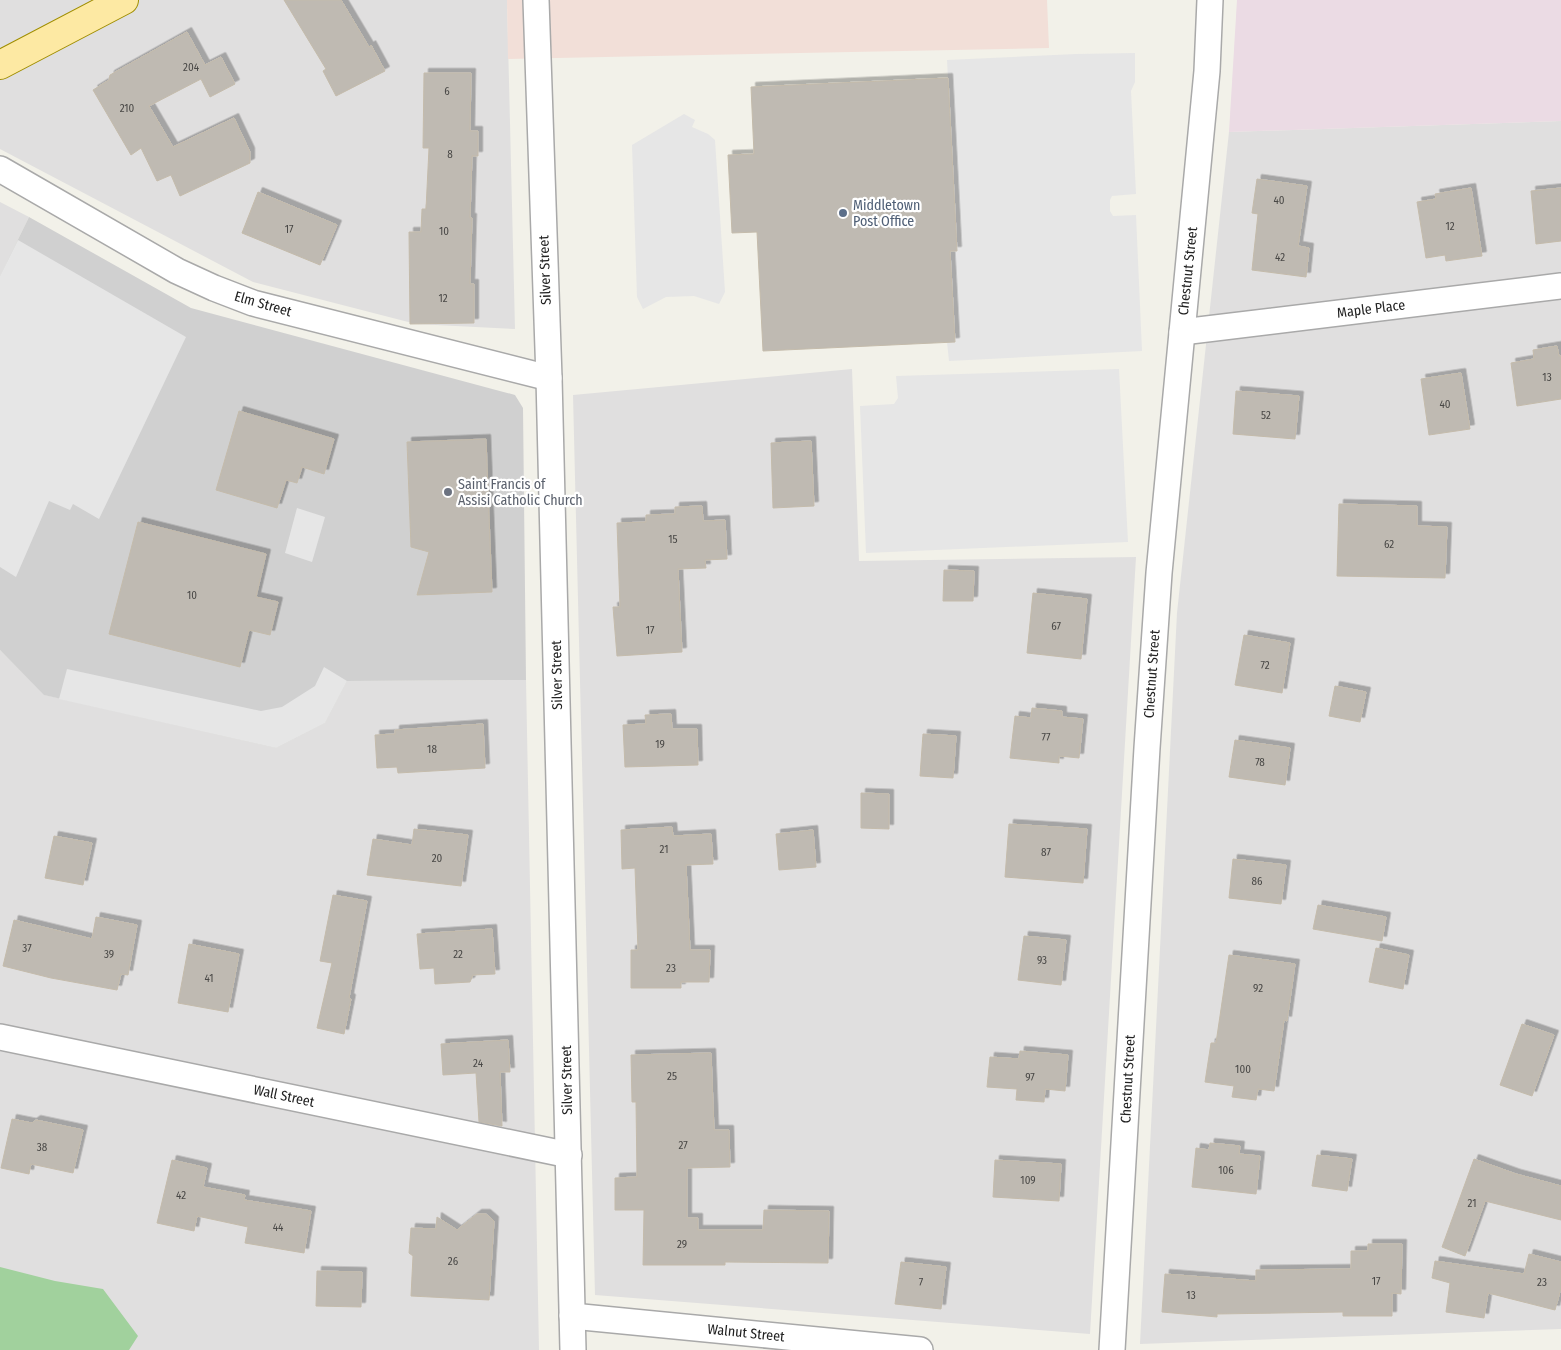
<svg xmlns="http://www.w3.org/2000/svg" width="1561" height="1350" font-family="'Fira Sans Condensed',sans-serif">
  <style>
    .residential { fill: #e0dfdf }
    .commercial { fill: #f2dfd8 }
    .industrial { fill: #ebdbe4 }
    .religious { fill: #d0d0d0 }
    .forest { fill: #a1d19d }
    .parking { fill: #e6e6e6 }
    .building { fill: #bfbab2; stroke: #c4bbab; filter: url(#shadow) }
    .lines { fill: none; stroke-linecap: round; stroke-linejoin: round }
    .minor-casing { stroke: #a9a9a9; stroke-width: 28 }
    .primary-casing { stroke: #a08e00; stroke-width: 30 }
    .minor { stroke: #fff; stroke-width: 25 }
    .primary { stroke: #fde9a3; stroke-width: 28 }
    .service-dot { fill: #5c6f8a; stroke: #fff; stroke-width: 2 }
    .worship-dot { fill: #6b7280; stroke: #fff; stroke-width: 2 }
    .labels { text-anchor: middle; dominant-baseline: central; stroke-width: 4.5; stroke-linejoin: round; paint-order: stroke }
    .number-label { font-size: 11px; fill: #494846 }
    .service-label { font-size: 14px; fill: #4e5e75; stroke: #fff; text-anchor: start }
    .street-label { font-size: 14px; fill: #222; stroke: #fff }
    .worship-label { font-size: 14px; fill: #5b616d; stroke: #fff; text-anchor: start }
  </style>
  <defs>
    <filter id="shadow"><feDropShadow dx="4.5" dy="-4.5" stdDeviation="0" flood-color="#0004"/></filter>
  </defs>
  <rect width="100%" height="100%" fill="#f2f1e9"/>
  <g class="residential">
    <path d="M0 0H507L515 329 416 324 253 282 0 149Z"/>
    <path d="M1561 121V1329L1140 1344 1177 613 1229 132Z"/>
    <path d="M0 202 29 217 0 276Z"/>
    <path d="M852 369 859 561 1136 557 1090 1334 595 1295 573 395Z"/>
    <path d="M0 650 45 695 276 748 325 723 347 681 526 680 539 1350H0Z"/>
  </g>
  <path class="commercial" d="M507 0H1047L1049 48 508 59Z"/>
  <path class="industrial" d="M1237 0H1561V121L1229 132Z"/>
  <path class="religious" d="M29 217 191 308 515 395 523 408 526 680 347 681 325 723 276 748 44 695 0 650V276Z"/>
  <path class="forest" d="M0 1267 55 1281 103 1289 138 1336 129 1350H0Z"/>
  <g class="parking">
    <path d="M1135 53V82L1131 91 1136 194 1112 196 1110 200V211L1113 216 1136 215 1142 351 949 361 947 342H955L950 251H957L947 60 1076 54Z"/>
    <path d="M684 114 695 120 692 127 708 134 715 140 725 292 719 304 694 296 666 297 643 309 637 297 632 145Z"/>
    <path d="M18 240 186 337 99 519 73 504 70 510 49 501 16 577 0 567V276Z"/>
    <path d="M1119 369 1128 542 866 553 860 406 894 404 898 398 896 376Z"/>
    <path d="M297 508 325 517 312 562 285 553Z"/>
    <path d="M324 667 347 681 325 723 276 748 59 699 67 669 261 711 282 707 315 686Z"/>
  </g>
  <g class="building">
    <path d="M284 0H341L369 47 371 45 385 71 336 96 323 71 326 69Z"/>
    <path d="M187 32 205 65 221 57 235 84 210 97 201 79 149 106 173 147 234 118 250 152V163L180 196 171 175 157 181 141 148 131 155 93 90 109 80 110 75Z"/>
    <path d="M424 73H471L470 131H478V156H472L470 218H472L470 284H474V323L410 324 409 232H421L422 209H426L429 148H423Z"/>
    <path d="M948 78 957 251H950L955 342 763 351 757 232 732 233 728 155 754 154 751 87Z"/>
    <path d="M1257 179 1307 186 1298 246 1309 248 1306 277 1252 270 1258 214 1252 213Z"/>
    <path d="M1471 188 1482 256 1446 261 1445 255 1426 258 1417 202 1436 199 1435 194Z"/>
    <path d="M1561 188V241L1536 244 1531 191Z"/>
    <path d="M258 192 337 225 320 265 242 233Z"/>
    <path d="M1557 346 1559 356H1561V399L1517 406 1511 363 1534 359 1533 350Z"/>
    <path d="M1461 373 1470 429 1429 435 1421 379Z"/>
    <path d="M1236 391 1299 396 1295 439 1233 434Z"/>
    <path d="M239 411 334 439 324 474 302 467 297 483 286 480 277 508 216 490Z"/>
    <path d="M486 439 492 592 417 595 429 552 411 547 407 442Z"/>
    <path d="M811 441 814 506 773 508 771 443Z"/>
    <path d="M1339 504 1417 506V526L1447 527 1445 578 1337 576Z"/>
    <path d="M702 506 703 521 725 520 727 559 705 560 706 568 678 569 682 652 617 656 613 607H620L617 523 646 522V515L675 514V507Z"/>
    <path d="M138 522 266 554 256 597 278 602 270 635 249 630 240 667 109 634Z"/>
    <path d="M944 570 974 571 973 601H943Z"/>
    <path d="M1033 593 1087 599 1081 659 1027 653Z"/>
    <path d="M1244 635 1290 643 1282 693 1235 685Z"/>
    <path d="M1335 686 1366 692 1360 722 1329 716Z"/>
    <path d="M1032 708 1062 711V717L1083 719 1079 758 1059 756V763L1010 758 1015 716 1031 718Z"/>
    <path d="M671 714 672 729H697L698 765 625 767 623 725 646 724 645 715Z"/>
    <path d="M483 724 485 768 398 773 397 767 377 768 375 735 395 734V730Z"/>
    <path d="M923 734 956 736 953 778 920 776Z"/>
    <path d="M1235 740 1290 748 1285 785 1229 777Z"/>
    <path d="M861 793 889 794V829L861 828Z"/>
    <path d="M1009 824 1087 829 1083 883 1005 877Z"/>
    <path d="M672 827 673 836 711 834 713 864 686 865 690 950H710L709 982H681V988H631V950H638L635 868 622 869 621 830Z"/>
    <path d="M414 829 468 835 461 886 367 875 373 839 412 845Z"/>
    <path d="M813 830 816 867 779 870 776 834Z"/>
    <path d="M54 836 92 843 83 885 45 878Z"/>
    <path d="M1233 859 1286 865 1281 904 1229 898Z"/>
    <path d="M333 895 367 901 349 998 351 999 344 1034 317 1028 332 963 320 961Z"/>
    <path d="M1318 905 1386 917 1382 941 1313 929Z"/>
    <path d="M96 917 137 925 128 975 121 974 117 990 51 978 3 966 14 920 92 939Z"/>
    <path d="M492 929 495 974 473 975 470 982 435 984 434 968 420 969 417 934Z"/>
    <path d="M1024 936 1066 940 1061 985 1018 980Z"/>
    <path d="M189 944 239 954 228 1012 178 1003Z"/>
    <path d="M1376 948 1409 955 1403 989 1369 982Z"/>
    <path d="M1229 955 1295 964 1287 1021 1284 1020 1274 1091 1258 1089 1256 1100 1232 1097 1234 1086 1205 1082 1211 1043H1216Z"/>
    <path d="M1522 1024 1554 1035 1532 1096 1500 1085Z"/>
    <path d="M508 1040 510 1072H500L502 1126 479 1122 476 1073 443 1075 441 1044Z"/>
    <path d="M1020 1051 1068 1055 1065 1091 1045 1089 1044 1102 1016 1100 1017 1089 987 1087 990 1057 1019 1059Z"/>
    <path d="M711 1053 714 1130H729L730 1167 687 1168V1218H698V1230H763L764 1210 829 1211 828 1263 725 1262V1265H643L644 1210H615V1178L637 1177 636 1102H632L631 1055Z"/>
    <path d="M12 1119 32 1123 36 1120 83 1130 73 1173 31 1164 29 1174 1 1168Z"/>
    <path d="M1210 1143 1240 1146 1239 1154 1260 1156 1256 1194 1192 1187 1196 1148 1209 1150Z"/>
    <path d="M1317 1155 1352 1159 1347 1191 1312 1186Z"/>
    <path d="M1474 1159 1516 1174 1561 1186V1220L1485 1201 1465 1256 1442 1247Z"/>
    <path d="M172 1160 207 1168 203 1187 245 1195 244 1200 311 1211 304 1253 245 1243 248 1227 197 1216 194 1231 157 1223Z"/>
    <path d="M995 1160 1061 1164 1059 1201 993 1197Z"/>
    <path d="M477 1214H486L494 1221 489 1300 411 1296 413 1256 409 1253 411 1228 436 1229 437 1217 457 1230Z"/>
    <path d="M1368 1244H1402L1401 1294 1392 1293V1316H1343V1312L1217 1314V1317L1162 1312 1165 1274 1256 1281V1270L1351 1269V1251H1368Z"/>
    <path d="M1529 1254 1561 1262V1288L1555 1310 1488 1293 1484 1318 1446 1312 1450 1283 1432 1278 1435 1261 1524 1274Z"/>
    <path d="M901 1262 946 1267 941 1309 895 1304Z"/>
    <path d="M317 1271 362 1272 361 1307 316 1306Z"/>
  </g>
  <g class="lines">
    <g class="minor-casing">
      <g id="minor">
        <path d="M536 0 549 378 573 1350"/>
        <path d="M0 169 177 271 214 288 253 303 549 378"/>
        <path d="M1182 332 1561 286"/>
        <path d="M0 1037 569 1155"/>
        <path d="M572 1316 920 1350"/>
        <path d="M1112 1350 1147 748 1159 573 1207 71 1210 0"/>
      </g>
    </g>
    <g class="primary-casing">
      <path id="primary" d="M0 65 124 0"/>
    </g>
    <use href="#minor" class="minor"/>
    <use href="#primary" class="primary"/>
  </g>
  <circle class="service-dot" cx="843" cy="213" r="5"/>
  <circle class="worship-dot" cx="448" cy="492" r="5"/>
  <g class="labels">
    <g class="number-label">
      <text x="191" y="67">204</text>
      <text x="447" y="91">6</text>
      <text x="127" y="108">210</text>
      <text x="450" y="154">8</text>
      <text x="1279" y="200">40</text>
      <text x="1450" y="226">12</text>
      <text x="289" y="229">17</text>
      <text x="444" y="231">10</text>
      <text x="1280" y="257">42</text>
      <text x="443" y="298">12</text>
      <text x="1547" y="377">13</text>
      <text x="1445" y="404">40</text>
      <text x="1266" y="415">52</text>
      <text x="673" y="539">15</text>
      <text x="1389" y="544">62</text>
      <text x="192" y="595">10</text>
      <text x="1056" y="626">67</text>
      <text x="650" y="630">17</text>
      <text x="1265" y="665">72</text>
      <text x="1046" y="737">77</text>
      <text x="660" y="744">19</text>
      <text x="432" y="749">18</text>
      <text x="1260" y="762">78</text>
      <text x="664" y="849">21</text>
      <text x="1046" y="852">87</text>
      <text x="437" y="858">20</text>
      <text x="1257" y="881">86</text>
      <text x="27" y="948">37</text>
      <text x="109" y="954">39</text>
      <text x="458" y="954">22</text>
      <text x="1042" y="960">93</text>
      <text x="671" y="968">23</text>
      <text x="209" y="978">41</text>
      <text x="1258" y="988">92</text>
      <text x="478" y="1063">24</text>
      <text x="1243" y="1069">100</text>
      <text x="672" y="1076">25</text>
      <text x="1030" y="1077">97</text>
      <text x="683" y="1145">27</text>
      <text x="42" y="1147">38</text>
      <text x="1226" y="1170">106</text>
      <text x="1028" y="1180">109</text>
      <text x="181" y="1195">42</text>
      <text x="1472" y="1203">21</text>
      <text x="278" y="1227">44</text>
      <text x="682" y="1244">29</text>
      <text x="453" y="1261">26</text>
      <text x="1376" y="1281">17</text>
      <text x="921" y="1282">7</text>
      <text x="1542" y="1282">23</text>
      <text x="1191" y="1295">13</text>
    </g>
    <g class="service-label">
      <text x="853" y="205">Middletown<tspan x="853" dy="16">Post Office</tspan></text>
    </g>
    <g class="street-label">
      <text transform="translate(545 270) rotate(-92)">Silver Street</text>
      <text transform="translate(1188 271) rotate(-84)">Chestnut Street</text>
      <text transform="translate(263 304) rotate(16)">Elm Street</text>
      <text transform="translate(1371 309) rotate(-7)">Maple Place</text>
      <text transform="translate(1152 674) rotate(-86)">Chestnut Street</text>
      <text transform="translate(557 675) rotate(-91)">Silver Street</text>
      <text transform="translate(1128 1079) rotate(-87)">Chestnut Street</text>
      <text transform="translate(567 1080) rotate(-91)">Silver Street</text>
      <text transform="translate(284 1096) rotate(12)">Wall Street</text>
      <text transform="translate(746 1333) rotate(6)">Walnut Street</text>
    </g>
    <g class="worship-label">
      <text x="458" y="484">Saint Francis of<tspan x="458" dy="16">Assisi Catholic Church</tspan></text>
    </g>
  </g>
</svg>
